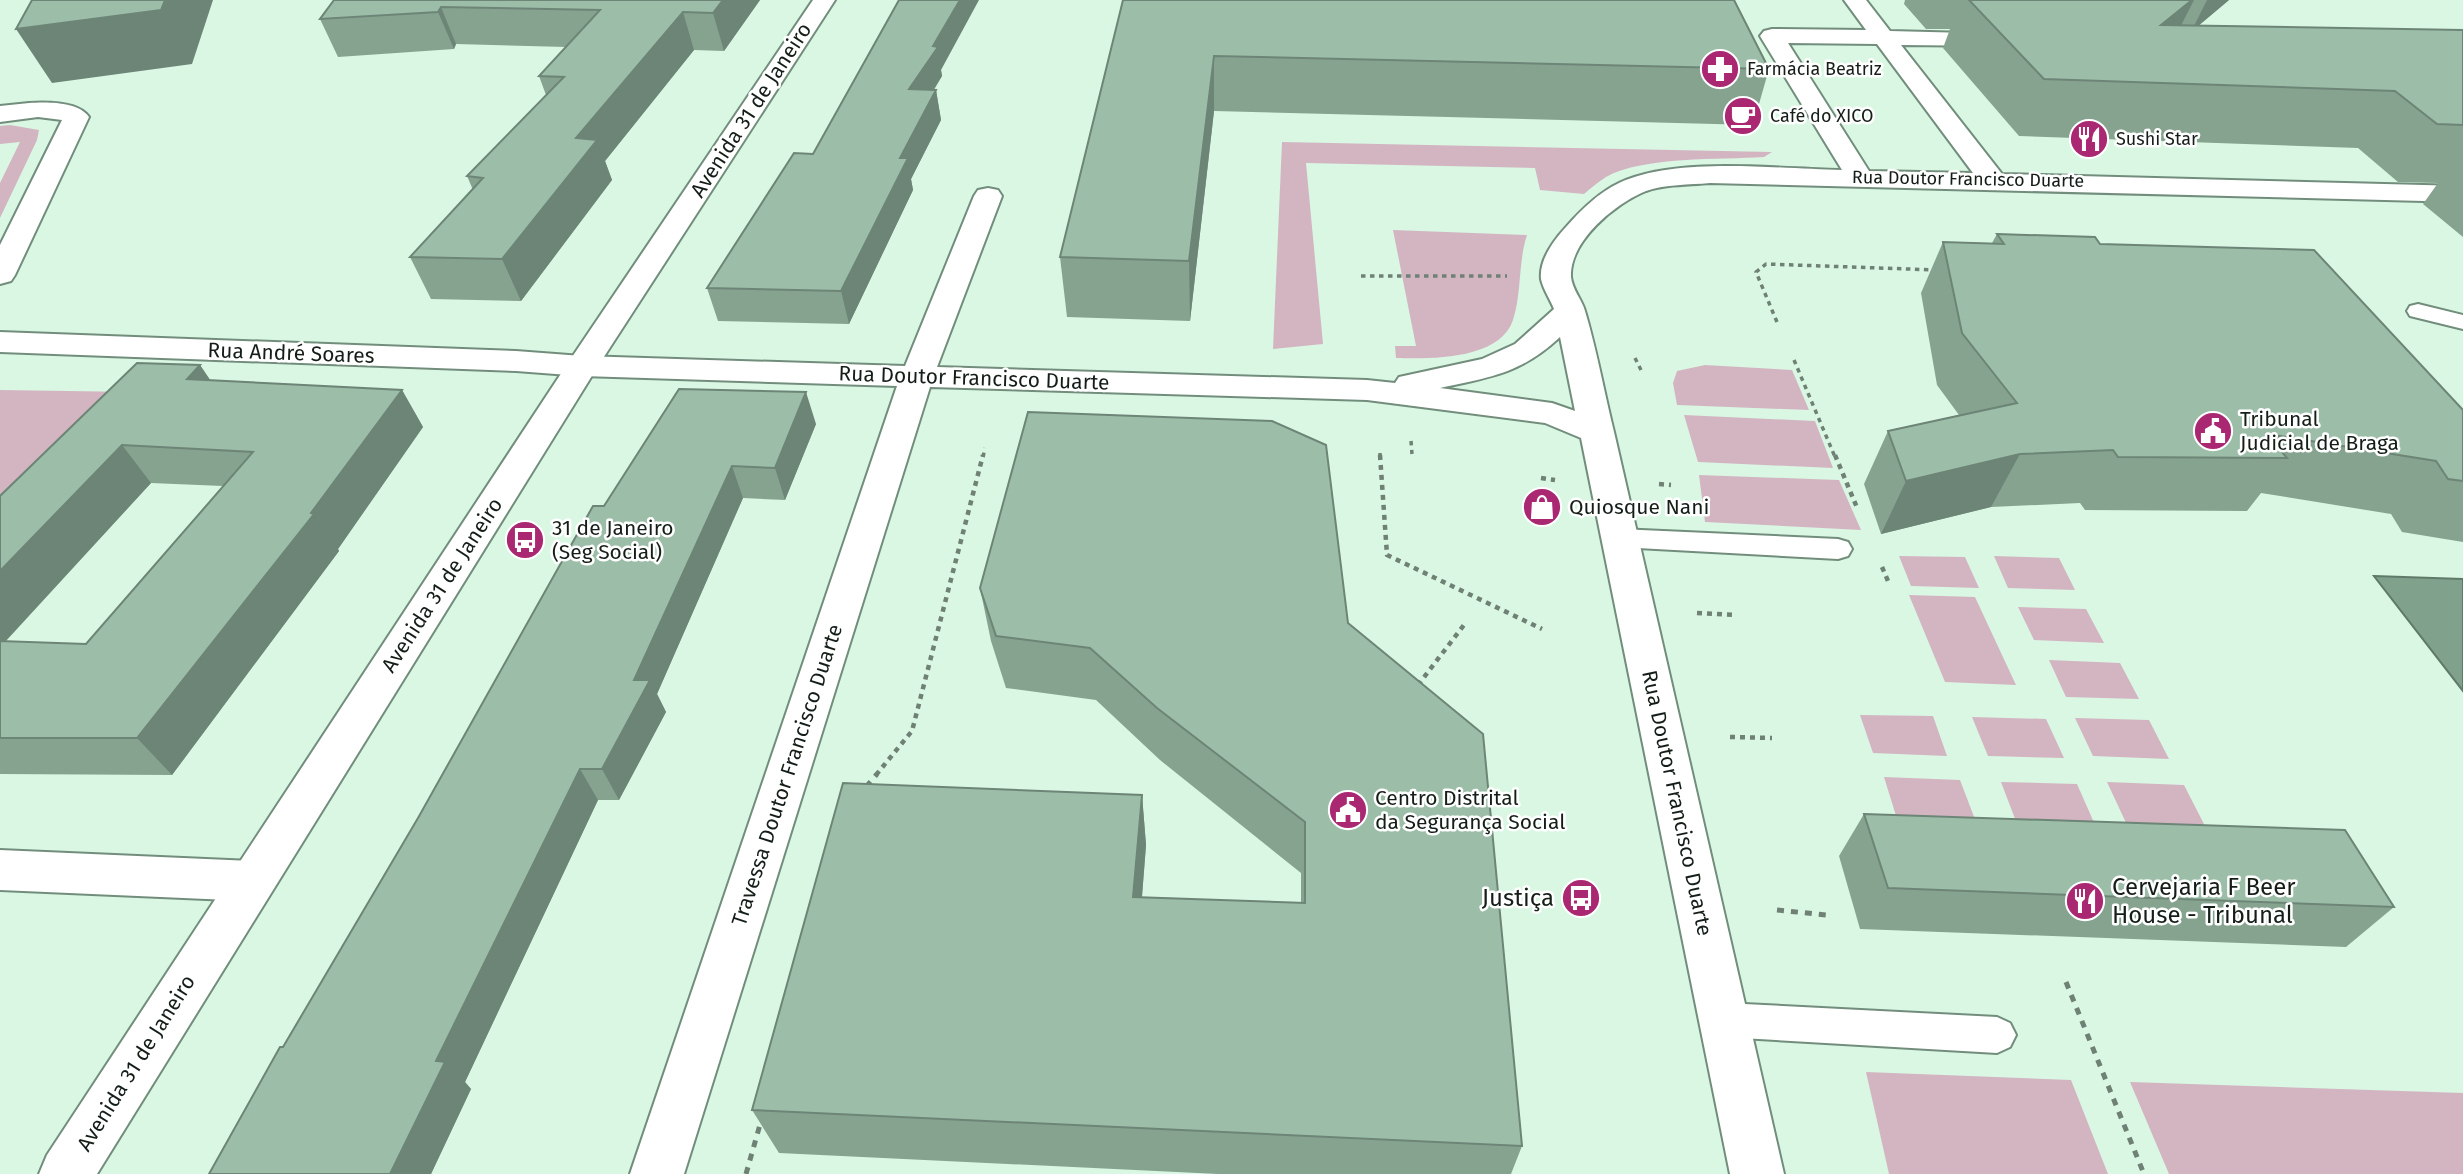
<svg xmlns="http://www.w3.org/2000/svg" width="2463" height="1174" font-family="'Fira Sans',sans-serif">
  <style>
    .green { fill: #d3b5c2 }
    .water { fill: #80a18c; stroke: #607a69; stroke-width: 2 }
    .lines { fill: none; stroke-linecap: round; stroke-linejoin: round }
    .service-casing { stroke: #728d7c; stroke-width: 4 }
    .minor-casing { stroke: #728d7c; stroke-width: 4 }
    .secondary-casing { stroke: #728d7c; stroke-width: 4 }
    .path-far2 { stroke: #6e8174; stroke-width: 3.5; stroke-dasharray: 4.5 4.5; stroke-linecap: butt }
    .path-far1 { stroke: #6e8174; stroke-width: 4.5; stroke-dasharray: 5 5; stroke-linecap: butt }
    .path { stroke: #6e8174; stroke-width: 5; stroke-dasharray: 7 7; stroke-linecap: butt }
    .service { fill: #fff; fill-rule: evenodd }
    .minor { fill: #fff; fill-rule: evenodd }
    .secondary { fill: #fff; fill-rule: evenodd }
    .wall { fill: #86a390; fill-rule: evenodd }
    .shaded-wall { fill: #6d8576 }
    .building { fill: #9cbea8; stroke: #6d8576; stroke-width: 2 }
    .labels { text-anchor: middle; dominant-baseline: central; stroke-width: 5; stroke-linejoin: round; paint-order: stroke }
    .far-poi-label { font-size: 18px; fill: #141e17; stroke: #fff; text-anchor: start }
    .far-street-label { font-size: 18px; fill: #141e17; stroke: #fff }
    .street-label { font-size: 21px; fill: #141e17; stroke: #fff }
    .poi-label { font-size: 21px; fill: #141e17; stroke: #fff; text-anchor: start }
    .near-poi-label { font-size: 24px; fill: #141e17; stroke: #fff; text-anchor: start }
  </style>
  <rect width="100%" height="100%" fill="#daf7e4"/>
  <g class="green">
    <path d="M10 125 39 130 37 140 0 218V183L20 142 0 144V126Z"/>
    <path d="M1282 142 1772 152 1764 157C1721 160 1643 156 1606 177 1598 182 1591 188 1584 194L1540 190 1535 168 1306 163 1323 344 1273 349Z"/>
    <path d="M1393 230 1527 235C1518 262 1522 292 1513 320 1500 360 1430 359 1396 358L1395 346H1416Z"/>
    <path d="M1705 365 1792 370 1809 410 1677 405 1673 383 1677 371Z"/>
    <path d="M0 390 134 392 0 524Z"/>
    <path d="M1684 415 1815 421 1833 468 1698 462Z"/>
    <path d="M1699 475 1839 480 1861 530 1705 522Z"/>
    <path d="M1899 556 1965 557 1979 588 1911 586Z"/>
    <path d="M1994 556 2059 558 2075 590 2008 588Z"/>
    <path d="M1909 595 1975 597 2016 685 1945 682Z"/>
    <path d="M2018 607 2086 609 2104 643 2034 640Z"/>
    <path d="M2049 660 2120 663 2139 699 2066 697Z"/>
    <path d="M1860 715 1933 716 1947 756 1873 753Z"/>
    <path d="M1972 717 2046 719 2064 758 1988 756Z"/>
    <path d="M2075 718 2149 720 2169 759 2093 756Z"/>
    <path d="M1884 777 1960 780 1976 822 1897 819Z"/>
    <path d="M2001 782 2077 784 2096 827 2017 824Z"/>
    <path d="M2107 782 2184 785 2206 828 2127 825Z"/>
    <path d="M1866 1072 2071 1080 2108 1174H1889Z"/>
    <path d="M2130 1082 2463 1093V1174H2169Z"/>
  </g>
  <path class="water" d="M2374 576 2463 579V691Z"/>
  <g class="lines">
    <g class="service-casing">
      <g id="service">
        <path d="M2418 304 2463 315V329L2410 316 2407 311 2410 306Z"/>
        <path d="M1619 529 1838 539 1848 542 1852 549 1848 556 1838 559 1619 547 1609 545 1605 538 1609 531Z"/>
        <path d="M1724 1003 1997 1017 2010 1023 2016 1035 2010 1047 1997 1053 1724 1037 1711 1032 1706 1020 1711 1008Z"/>
      </g>
    </g>
    <g class="minor-casing">
      <g id="minor">
        <path d="M1844 0H1866L1890 31 2008 34 2012 39 2008 44 2000 46 1901 45 2002 174 2463 186V202L1710 183C1689 185 1666 184 1646 191 1616 203 1569 241 1571 277 1572 289 1582 300 1585 311 1597 351 1604 392 1614 432L1784 1174H1730L1581 438 1545 423 1367 400 930 387 684 1174H630L897 386 582 376 516 371 0 352V332L516 351 582 356 905 366 974 196 978 190 988 188 998 190 1002 196 937 367 1367 380 1395 383 1399 377 1482 359 1515 344 1554 309C1550 299 1543 289 1541 279 1539 260 1554 240 1566 227 1581 210 1598 193 1619 183 1676 156 1778 169 1842 170L1760 36 1764 31 1772 29 1866 30ZM1788 43 1877 44 1973 173 1869 171ZM1560 337 1575 411 1552 403 1440 388C1491 377 1520 374 1560 337Z"/>
        <path d="M29 103C46 102 78 101 89 117L15 275 11 281 0 284V245L62 120 38 117 0 122V106Z"/>
        <path d="M0 850 252 861 269 867 275 881 269 895 252 901 0 890Z"/>
      </g>
    </g>
    <g class="secondary-casing">
      <path id="secondary" d="M813 0H835L598 366 97 1174H39L47 1155 566 366Z"/>
    </g>
    <g class="path-far2">
      <path d="M1361 276H1507"/>
      <path d="M1777 322 1756 272 1766 264 1936 270"/>
      <path d="M1635 358 1641 370"/>
      <path d="M1794 360 1835 457"/>
      <path d="M1411 441 1412 454"/>
      <path d="M1380 453V457"/>
      <path d="M983 457 985 448"/>
    </g>
    <g class="path-far1">
      <path d="M1380 455 1387 555 1542 629"/>
      <path d="M1835 455 1858 510"/>
      <path d="M1541 478 1555 480"/>
      <path d="M1659 484 1671 485"/>
      <path d="M1882 567 1888 581"/>
      <path d="M1697 613 1735 615"/>
      <path d="M1418 685 1464 625"/>
      <path d="M1730 737 1772 738"/>
      <path d="M876 775 912 731 983 455"/>
    </g>
    <g class="path">
      <path d="M866 787 877 774"/>
      <path d="M1777 910 1826 915"/>
      <path d="M2066 982 2144 1174"/>
      <path d="M746 1174 761 1121"/>
    </g>
    <use href="#service" class="service"/>
    <use href="#minor" class="minor"/>
    <use href="#secondary" class="secondary"/>
  </g>
  <g class="wall">
    <path d="M334 0H760L724 51 694 50 605 161 612 180 521 301 431 299 410 257 473 190 467 176 546 95 539 76 567 47 456 44 454 49 338 57 320 19Z"/>
    <path d="M1123 0 1769 69 1753 125 1214 111 1190 321 1067 317 1060 257Z"/>
    <path d="M1905 0H2229L2198 26 2463 30V237L2423 204 2438 183 2398 182 2358 148 2019 136 1943 48 1950 29H1926L1904 4Z"/>
    <path d="M941 70 942 76 934 90H936L941 120 911 179 913 190 849 324 718 321 707 288 813 154Z"/>
    <path d="M1997 234 2100 244 2463 410V542L2402 532 2391 514 2261 493 2247 511 2085 510 2080 503 1991 507 1881 534 1864 484 1888 431 1959 415 1937 385 1921 293 1943 242 1992 243Z"/>
    <path d="M200 365 210 380 402 390 423 427 338 549 339 551 172 775 0 774V496ZM151 483 223 486 86 644 6 641Z"/>
    <path d="M816 424 785 500 743 498 657 694 666 712 619 800H598L465 1082 471 1089 431 1174H209L604 506Z"/>
    <path d="M980 588 1348 623 1522 1146 1511 1174H1218L779 1153 752 1110 1142 795 1146 845 1142 897 1301 903V873L1160 760 1096 700 1006 688 991 641Z"/>
    <path d="M1864 814 2394 907 2346 947 1860 929 1839 856Z"/>
  </g>
  <g class="shaded-wall">
    <path d="M165 0H213L192 64 52 83 16 29Z"/>
    <path d="M723 0H760L724 51 713 13Z"/>
    <path d="M960 0H979L941 70 942 76 915 119 909 89Z"/>
    <path d="M2192 0H2194L2168 51 2161 25Z"/>
    <path d="M2207 0H2229L2191 32Z"/>
    <path d="M441 7 456 44 454 49 438 12Z"/>
    <path d="M683 12 694 50 605 161 612 180 521 301 502 259 576 138Z"/>
    <path d="M1214 56V111L1190 321 1189 261Z"/>
    <path d="M936 90 941 120 911 179 913 190 849 324 841 291 900 158Z"/>
    <path d="M200 365 225 402 187 379Z"/>
    <path d="M402 390 423 427 338 549 339 551 172 775 137 738Z"/>
    <path d="M806 392 816 424 785 500 775 468Z"/>
    <path d="M122 445 151 483 0 647V571Z"/>
    <path d="M2020 454 1991 507 1881 534 1906 481Z"/>
    <path d="M732 466 743 498 657 694 666 712 619 800 602 769 634 680Z"/>
    <path d="M580 769 598 800 465 1082 471 1089 431 1174H390L436 1061Z"/>
    <path d="M1142 795 1146 845 1138 946 1133 897Z"/>
  </g>
  <g class="building">
    <path d="M32 0H165L161 10 16 29Z"/>
    <path d="M334 0H723L713 13 683 12 576 138 597 140 502 259 410 257 483 178 467 176 564 77 539 76 600 10 441 7 438 12 320 19Z"/>
    <path d="M899 0H960L933 46 938 47 909 89 936 90 900 158H908L841 291 707 288 794 153 813 154Z"/>
    <path d="M1123 0H1734L1769 69 1214 56 1189 261 1060 257Z"/>
    <path d="M1969 0H2192L2161 25 2463 30V125L2437 124 2395 91 2044 79Z"/>
    <path d="M1997 234 2095 237 2100 244 2314 250 2463 410V481L2448 479 2436 461 2267 434 2287 458 2118 457 2113 450 2020 454 1906 481 1888 431 2017 403 1962 333 1943 242 2004 244Z"/>
    <path d="M137 363 200 365 187 379 402 390 311 513 314 514 137 738H0V641L86 644 253 452 122 445 0 571V496Z"/>
    <path d="M679 389 806 392 775 468 732 466 634 680H650L602 769H580L436 1061 445 1062 390 1174H209L280 1047H283L418 818 593 506H604Z"/>
    <path d="M1028 412 1272 421 1326 445 1348 623 1483 734 1522 1146 752 1110 843 783 1142 795 1133 897 1305 903V822L1157 708 1090 648 996 636 980 588Z"/>
    <path d="M1864 814 2345 830 2394 907 1888 888Z"/>
  </g>
  <defs>
    <g id="pharmacy-disc" transform="scale(2.0125)"><circle r="9.5" fill="#aa2771" stroke="#fff"/><path d="M-2-6h4v4h4v4h-4v4h-4v-4h-4v-4h4Z" fill="#fff"/></g>
    <g id="cafe-disc" transform="scale(2.0125)"><circle r="9.5" fill="#aa2771" stroke="#fff"/><path d="M-5.5-4.5H6V0H3Q3 3.5 0 3.5H-2.5Q-5.5 3.5-5.5 0ZM3-3.2v2h1.7v-2ZM-6 4.5H4V6H-6Z" fill="#fff"/></g>
    <g id="restaurant-disc" transform="scale(2.0125)"><circle r="9.5" fill="#aa2771" stroke="#fff"/><path d="M-5-6h1v4h1v-4h1v4h1v-4h1v5L-1.5 .5V6h-2V.5L-5-1ZM5-6V6H3V1.5H1.5Q1.5-4 5-6Z" fill="#fff"/></g>
    <g id="civic-disc" transform="scale(2.0125)"><circle r="9.5" fill="#aa2771" stroke="#fff"/><path d="M-.6-6.5H3V-4.5H.6V-3L4-1V1h2V6H-6V1h2V-1L-.6-3ZM-1.2 2.5V6h2.4V2.5Z" fill="#fff"/></g>
    <g id="shop-disc" transform="scale(2.0125)"><circle r="9.5" fill="#aa2771" stroke="#fff"/><path d="M-5-2.5h2.3a2.7 3.5 0 0 1 5.4 0H5L5.5 6h-11ZM-1.5-2.5h3a1.5 2.3 0 0 0-3 0Z" fill="#fff"/></g>
    <g id="bus-disc" transform="scale(2.0125)"><circle r="9.5" fill="#aa2771" stroke="#fff"/><path d="M-5-6H5V4H4V6H2V4H-2V6H-4V4H-5ZM-3.5-4V0h7V-4ZM-3.5 1.2v1.5H-2V1.2ZM2 1.2v1.5H3.5V1.2Z" fill="#fff"/></g>
  </defs>
  <g fill-rule="evenodd">
    <use href="#pharmacy-disc" x="1720" y="69"/>
    <use href="#cafe-disc" x="1743" y="116"/>
    <use href="#restaurant-disc" x="2089" y="139"/>
    <use href="#civic-disc" x="2213" y="431"/>
    <use href="#shop-disc" x="1542" y="507"/>
    <use href="#bus-disc" x="525" y="540"/>
    <use href="#civic-disc" x="1348" y="810"/>
    <use href="#bus-disc" x="1581" y="898"/>
    <use href="#restaurant-disc" x="2085" y="901"/>
  </g>
  <g class="labels">
    <g class="far-poi-label">
      <text x="1747" y="69">Farmácia Beatriz</text>
      <text x="1770" y="116">Café do XICO</text>
      <text x="2116" y="139">Sushi Star</text>
    </g>
    <g class="far-street-label">
      <text transform="translate(1968 179) rotate(1)">Rua Doutor Francisco Duarte</text>
    </g>
    <g class="street-label">
      <text transform="translate(751 110) rotate(-57)">Avenida 31 de Janeiro</text>
      <text transform="translate(291 353) rotate(2)">Rua André Soares</text>
      <text transform="translate(974 378) rotate(2)">Rua Doutor Francisco Duarte</text>
      <text transform="translate(442 585) rotate(-57)">Avenida 31 de Janeiro</text>
      <text transform="translate(787 775) rotate(-72)">Travessa Doutor Francisco Duarte</text>
      <text transform="translate(1677 803) rotate(78)">Rua Doutor Francisco Duarte</text>
      <text transform="translate(136 1063) rotate(-58)">Avenida 31 de Janeiro</text>
    </g>
    <g class="poi-label">
      <text x="2240" y="419">Tribunal<tspan x="2240" dy="24">Judicial de Braga</tspan></text>
      <text x="1569" y="507">Quiosque Nani</text>
      <text x="552" y="528">31 de Janeiro<tspan x="552" dy="24">(Seg Social)</tspan></text>
      <text x="1375" y="798">Centro Distrital<tspan x="1375" dy="24">da Segurança Social</tspan></text>
    </g>
    <g class="near-poi-label">
      <text x="2112" y="887">Cervejaria F Beer<tspan x="2112" dy="28">House - Tribunal</tspan></text>
      <text x="1554" y="898" text-anchor="end">Justiça</text>
    </g>
  </g>
</svg>
